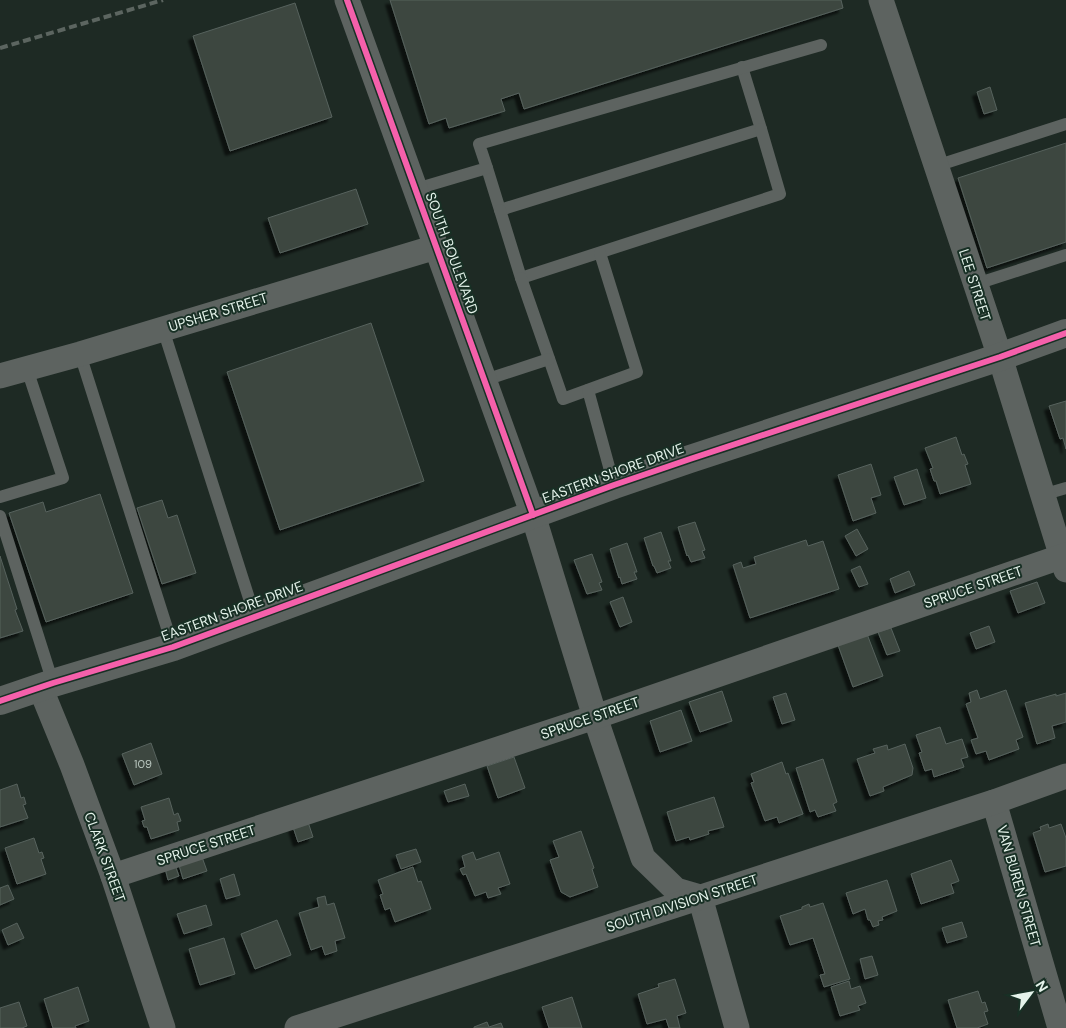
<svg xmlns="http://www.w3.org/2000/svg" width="1066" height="1028" font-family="'DM Sans',sans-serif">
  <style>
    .building { fill: #3c4741; stroke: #57625d; filter: url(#shadow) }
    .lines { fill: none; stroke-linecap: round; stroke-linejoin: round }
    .service { stroke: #5d6360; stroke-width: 12 }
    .minor { stroke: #5d6360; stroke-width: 25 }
    .tertiary { stroke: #5d6360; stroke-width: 28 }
    .rail { stroke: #5c6560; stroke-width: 4; stroke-dasharray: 8 4; stroke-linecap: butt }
    .cycleway-casing { stroke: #183025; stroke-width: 9 }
    .cycleway { stroke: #f560ab; stroke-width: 6 }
    .labels { text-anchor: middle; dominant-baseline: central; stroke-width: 4; stroke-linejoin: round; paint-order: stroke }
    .number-label { font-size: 11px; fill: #bbc8c0 }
    .street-label { font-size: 14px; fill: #e5f3eb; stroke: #183025 }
  </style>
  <defs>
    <filter id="shadow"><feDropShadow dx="-4.5" dy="4.5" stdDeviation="1" flood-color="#0009"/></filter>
  </defs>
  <rect width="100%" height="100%" fill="#1e2a24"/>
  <g class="building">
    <path d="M390 0H841L843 8 524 109 519 93 501 99 505 111 449 128 446 118 429 124Z"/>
    <path d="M295 3 332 117 230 151 193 36Z"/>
    <path d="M990 87 997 110 984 114 977 92Z"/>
    <path d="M1066 143V242L987 268 958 178Z"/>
    <path d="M356 189 368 224 280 253 268 218Z"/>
    <path d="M371 323 424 481 280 530 227 372Z"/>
    <path d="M1066 401V449L1063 438 1060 439 1049 406Z"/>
    <path d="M956 437 962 455 964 454 968 464 965 465 971 484 940 494 936 481H934L930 469 933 468 925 448Z"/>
    <path d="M871 464 881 495 871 498 876 513 853 521 838 475Z"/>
    <path d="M917 469 926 498 904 505 894 477Z"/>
    <path d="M100 494 133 593 46 622 9 513 43 502 46 512Z"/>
    <path d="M162 500 168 518 177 515 196 573 162 584 137 508Z"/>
    <path d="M695 522 705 550 702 551 705 558 691 562 688 555 687 556 678 527Z"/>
    <path d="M857 529 868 549 856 556 845 536Z"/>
    <path d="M661 532 671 561H668L671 568 657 573 654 566H653L644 538Z"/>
    <path d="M806 540 808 546 823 541 839 589 750 618 733 565 741 562 743 568 756 564 754 557Z"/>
    <path d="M627 543 637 572H634L637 579 622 584 620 577 619 578 610 549Z"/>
    <path d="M592 554 602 582 599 583 602 590 587 594 574 560Z"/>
    <path d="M0 556 17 609 15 610 23 631 0 638Z"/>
    <path d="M860 566 868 584 859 587 851 570Z"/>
    <path d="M909 571 915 585 895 593 890 579Z"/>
    <path d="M1037 582 1045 603 1018 613 1010 591Z"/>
    <path d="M623 597 632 622 620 627 610 602Z"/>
    <path d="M989 626 995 642 976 649 970 633Z"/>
    <path d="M891 628 900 651 887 655 878 632Z"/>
    <path d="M867 634 883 676 853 687 838 645Z"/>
    <path d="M977 690 980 699 1006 690 1023 737 1016 740 1019 749 989 760 986 751 976 754 971 740 978 738 966 704 971 702 969 693Z"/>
    <path d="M722 691 732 721 700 732 689 702Z"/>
    <path d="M786 693 795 720 782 724 773 697Z"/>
    <path d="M1066 693V722L1052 726 1055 738 1037 744 1025 703 1056 694V696Z"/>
    <path d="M681 710 692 741 660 752 650 721Z"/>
    <path d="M940 727 946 744 962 739 968 757 961 759 964 767 934 777 932 769 925 771 919 753 922 752 916 735Z"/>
    <path d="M151 743 162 774 134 785 122 754Z"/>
    <path d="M905 744 913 768 912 775 883 787 884 791 870 796 857 759 875 753 873 749 887 745 888 750Z"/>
    <path d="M514 757 525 788 498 798 487 766Z"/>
    <path d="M823 759 837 802 833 804 836 811 818 817 815 810 810 812 796 768Z"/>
    <path d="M782 762 786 774 788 773 803 814 779 823 777 817 765 821 751 783 754 782 751 774Z"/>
    <path d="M17 784 21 798 24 797 26 804 23 805 28 818 0 827V790Z"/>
    <path d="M465 784 469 796 448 802 444 791Z"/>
    <path d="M714 797 724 827 708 831 709 834 690 840 689 837 676 841 667 812Z"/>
    <path d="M169 798 174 815 178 813 181 821 177 822 179 830 151 839 147 827H144L142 821 145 820 141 807Z"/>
    <path d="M308 822 313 837 298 842 293 827Z"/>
    <path d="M1048 824 1049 828 1061 824 1066 838V866L1045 872 1033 833 1041 830 1040 827Z"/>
    <path d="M581 831 594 868 592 869 598 887 570 897 561 892 550 860 559 857 553 841Z"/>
    <path d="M34 838 39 853 42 852 44 858 41 859 46 874 17 884 5 848Z"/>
    <path d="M416 849 421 862 401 869 396 855Z"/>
    <path d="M473 852 476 860 499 852 510 884 498 888 501 894 488 898 486 892 475 896 466 874 463 875 460 869 465 867 462 856Z"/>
    <path d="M202 857 207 871 183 879 179 865Z"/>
    <path d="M951 860 959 881 951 884 954 893 921 904 911 874Z"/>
    <path d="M175 865 179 876 168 880 165 868Z"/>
    <path d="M413 867 418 882 421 881 431 909 395 922 390 908 385 910 380 895 383 894 378 880Z"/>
    <path d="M234 874 240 895 226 899 220 879Z"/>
    <path d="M887 880 897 911 882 917 883 920 878 921 879 925 873 927 870 920H868L865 909 853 914 846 893Z"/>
    <path d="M8 885 14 899 0 905V888Z"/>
    <path d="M325 896 327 905 334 903 345 938 335 941 337 951 325 955 322 946 311 950 299 913 319 907 317 898Z"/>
    <path d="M823 903 850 979 824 987 820 975 825 974 813 938 790 945 780 916 802 909V907L809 904 810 907Z"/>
    <path d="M206 905 212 925 184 934 177 914Z"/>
    <path d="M277 920 291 955 255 969 241 934Z"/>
    <path d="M962 922 967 937 947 943 942 928Z"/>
    <path d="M17 923 24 938 8 945 2 930Z"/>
    <path d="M224 938 235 974 200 985 189 949Z"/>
    <path d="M872 956 878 975 865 979 860 959Z"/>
    <path d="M675 979 686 1013 677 1016 680 1028H669L666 1019 647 1024 638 994 659 987 658 984Z"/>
    <path d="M849 981 851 989 860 986 866 1003 858 1006 860 1010 840 1016 831 987Z"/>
    <path d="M78 987 89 1021 75 1026 76 1028H53L44 999Z"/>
    <path d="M978 991 982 1003 985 1002 988 1011 984 1012 988 1024 977 1028H957L948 1000Z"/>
    <path d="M572 997 582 1028H549L542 1007Z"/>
    <path d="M19 1002 27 1026 22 1028H0V1008Z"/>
    <path d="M487 1022 489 1027 501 1023 503 1028H474V1027Z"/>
  </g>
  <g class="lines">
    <g class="service">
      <path d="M936 166 1066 124"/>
      <path d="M487 168 500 210 761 129 742 67"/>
      <path d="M416 189 487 168 479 144 821 45"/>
      <path d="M500 210 521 278 780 194 761 129"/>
      <path d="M521 278 563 399 637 372 600 253"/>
      <path d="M976 284 1066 255"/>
      <path d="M163 329 255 617"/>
      <path d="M80 354 173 647"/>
      <path d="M485 380 549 359"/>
      <path d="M588 390 614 485"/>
      <path d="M1042 495 1066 488"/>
      <path d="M0 497 63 478 27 369"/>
      <path d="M0 516 53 683"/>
    </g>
    <g class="minor">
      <path d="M347 0 533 515 595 717 643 858 676 890 700 897 737 1028"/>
      <path d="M881 0 1000 357 1066 570"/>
      <path d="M0 376 80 354 436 247"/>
      <path d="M40 687 72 765 113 876 163 1028"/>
      <path d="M994 802 1060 1028"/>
      <path d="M113 876 595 717 1066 555"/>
      <path d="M297 1028 994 802 1066 776"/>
    </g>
    <path class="tertiary" d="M0 701 53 683 173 647 614 485 690 459 1000 357 1066 333"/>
    <path class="rail" d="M0 48 163 0"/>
    <g class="cycleway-casing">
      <g id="cycleway">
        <path d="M347 0 533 515"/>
        <path d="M0 701 53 683 173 647 614 485 690 459 1000 357 1066 333"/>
      </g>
    </g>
    <use href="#cycleway" class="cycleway"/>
  </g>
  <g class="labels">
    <g class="number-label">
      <text x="143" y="764">109</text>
    </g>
    <g class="street-label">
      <text transform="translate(452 253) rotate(70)">SOUTH BOULEVARD</text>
      <text transform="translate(975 285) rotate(72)">LEE STREET</text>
      <text transform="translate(218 312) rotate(-17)">UPSHER STREET</text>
      <text transform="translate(613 473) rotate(-20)">EASTERN SHORE DRIVE</text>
      <text transform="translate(973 587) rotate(-19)">SPRUCE STREET</text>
      <text transform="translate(232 611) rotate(-20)">EASTERN SHORE DRIVE</text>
      <text transform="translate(590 718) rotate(-19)">SPRUCE STREET</text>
      <text transform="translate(206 845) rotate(-18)">SPRUCE STREET</text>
      <text transform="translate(105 857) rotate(70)">CLARK STREET</text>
      <text transform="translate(1019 886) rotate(74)">VAN BUREN STREET</text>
      <text transform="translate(682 903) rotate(-18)">SOUTH DIVISION STREET</text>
    </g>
  </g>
  <g transform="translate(1031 993) rotate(58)" stroke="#183025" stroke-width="4" paint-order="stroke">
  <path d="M0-4L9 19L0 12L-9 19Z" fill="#e5f3eb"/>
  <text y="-8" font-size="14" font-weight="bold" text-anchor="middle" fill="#e5f3eb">N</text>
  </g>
</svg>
